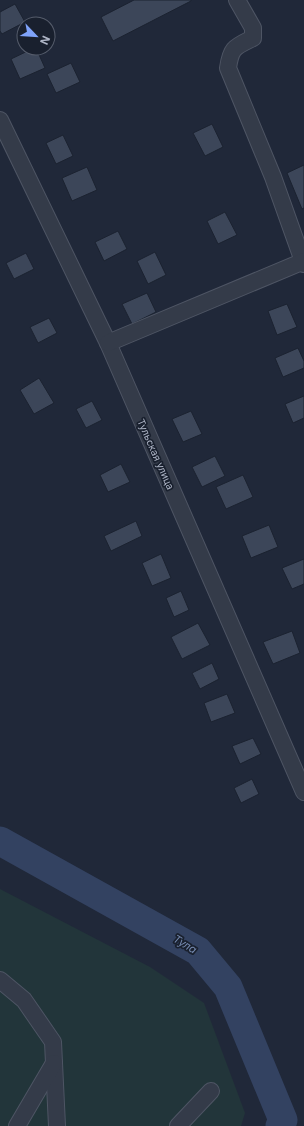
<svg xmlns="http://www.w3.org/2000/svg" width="304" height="1126" font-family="Inter,sans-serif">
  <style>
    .green { fill: #22353a }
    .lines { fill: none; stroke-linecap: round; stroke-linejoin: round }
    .river { stroke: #334261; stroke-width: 29 }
    .building { fill: #3c4659; stroke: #1b2230 }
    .minor-casing { stroke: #4e5564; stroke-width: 18 }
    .minor { stroke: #343b49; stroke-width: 16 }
    .labels { text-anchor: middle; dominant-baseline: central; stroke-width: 3.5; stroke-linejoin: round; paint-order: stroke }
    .street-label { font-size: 10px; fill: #aeb5c6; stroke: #19202e }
    .water-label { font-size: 11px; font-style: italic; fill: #7589af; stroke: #19202e }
  </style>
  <rect width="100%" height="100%" fill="#202839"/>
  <path class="green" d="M0 889 150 967 204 1003 245 1113 241 1126H0Z"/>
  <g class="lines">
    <path class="river" d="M0 841 198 951 228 987 283 1120 280 1126"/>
  </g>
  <g class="building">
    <path d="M134 0H191V1L113 41 101 17Z"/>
    <path d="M15 4 25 22 2 34 0 31V12Z"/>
    <path d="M34 48H36L45 68 20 79 11 59Z"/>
    <path d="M71 63 80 82 56 93 47 74Z"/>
    <path d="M212 124 223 147 205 156 193 133Z"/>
    <path d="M63 135 73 156 56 164 46 143Z"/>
    <path d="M304 165V208L302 209 287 173Z"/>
    <path d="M87 167 97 190 72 201 62 178Z"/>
    <path d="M225 212 237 235 218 244 207 221Z"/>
    <path d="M118 231 127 249 104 261 95 242Z"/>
    <path d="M155 252 166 275 148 284 137 261Z"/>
    <path d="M26 253 34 269 14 279 6 263Z"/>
    <path d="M147 293 156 312 132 324 122 304Z"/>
    <path d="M287 304 297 327 277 335 268 311Z"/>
    <path d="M49 318 57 333 38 343 30 327Z"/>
    <path d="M298 348 304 361V368L283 377 275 358Z"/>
    <path d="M39 378 54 403 34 414 20 390Z"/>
    <path d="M304 396V418L293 423 285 404Z"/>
    <path d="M92 401 102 420 86 428 76 409Z"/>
    <path d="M191 411 202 434 183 442 172 419Z"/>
    <path d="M215 456 225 476 202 487 192 467Z"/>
    <path d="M121 464 130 482 108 492 100 475Z"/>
    <path d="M243 475 253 497 226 509 216 487Z"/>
    <path d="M136 521 142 536 111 551 104 536Z"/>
    <path d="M269 525 278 547 251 558 242 536Z"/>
    <path d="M161 554 171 578 152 586 142 563Z"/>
    <path d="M304 559V584L292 589 282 568Z"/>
    <path d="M181 591 189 610 174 617 166 598Z"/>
    <path d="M198 623 210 645 182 659 171 637Z"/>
    <path d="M292 631 300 653 273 664 263 642Z"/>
    <path d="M212 663 219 679 200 689 192 673Z"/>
    <path d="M227 694 235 713 211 722 204 703Z"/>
    <path d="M253 738 261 754 240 764 232 746Z"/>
    <path d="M252 779 259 794 241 803 234 788Z"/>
  </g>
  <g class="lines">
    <g class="minor-casing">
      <g id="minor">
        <path d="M237 0 253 28V38C235 47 231 47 228 68L273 177 304 264"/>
        <path d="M0 120 108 343 304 792"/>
        <path d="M108 343 304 261"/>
        <path d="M0 980 24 1000 53 1042 57 1126"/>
        <path d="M17 1126 54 1063"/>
        <path d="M178 1126 211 1091"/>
      </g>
    </g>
    <use href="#minor" class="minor"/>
  </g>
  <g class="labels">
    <g class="street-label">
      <text transform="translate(156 454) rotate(66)">Тульская улица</text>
    </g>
    <g class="water-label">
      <text transform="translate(185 944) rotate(31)">Тула</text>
    </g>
  </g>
  <g transform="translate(36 36) rotate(115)"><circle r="19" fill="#19202e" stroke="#555c6b"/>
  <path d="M0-3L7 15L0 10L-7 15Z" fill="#7fa3fa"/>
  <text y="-6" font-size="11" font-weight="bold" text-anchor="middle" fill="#aeb5c6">N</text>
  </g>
</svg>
